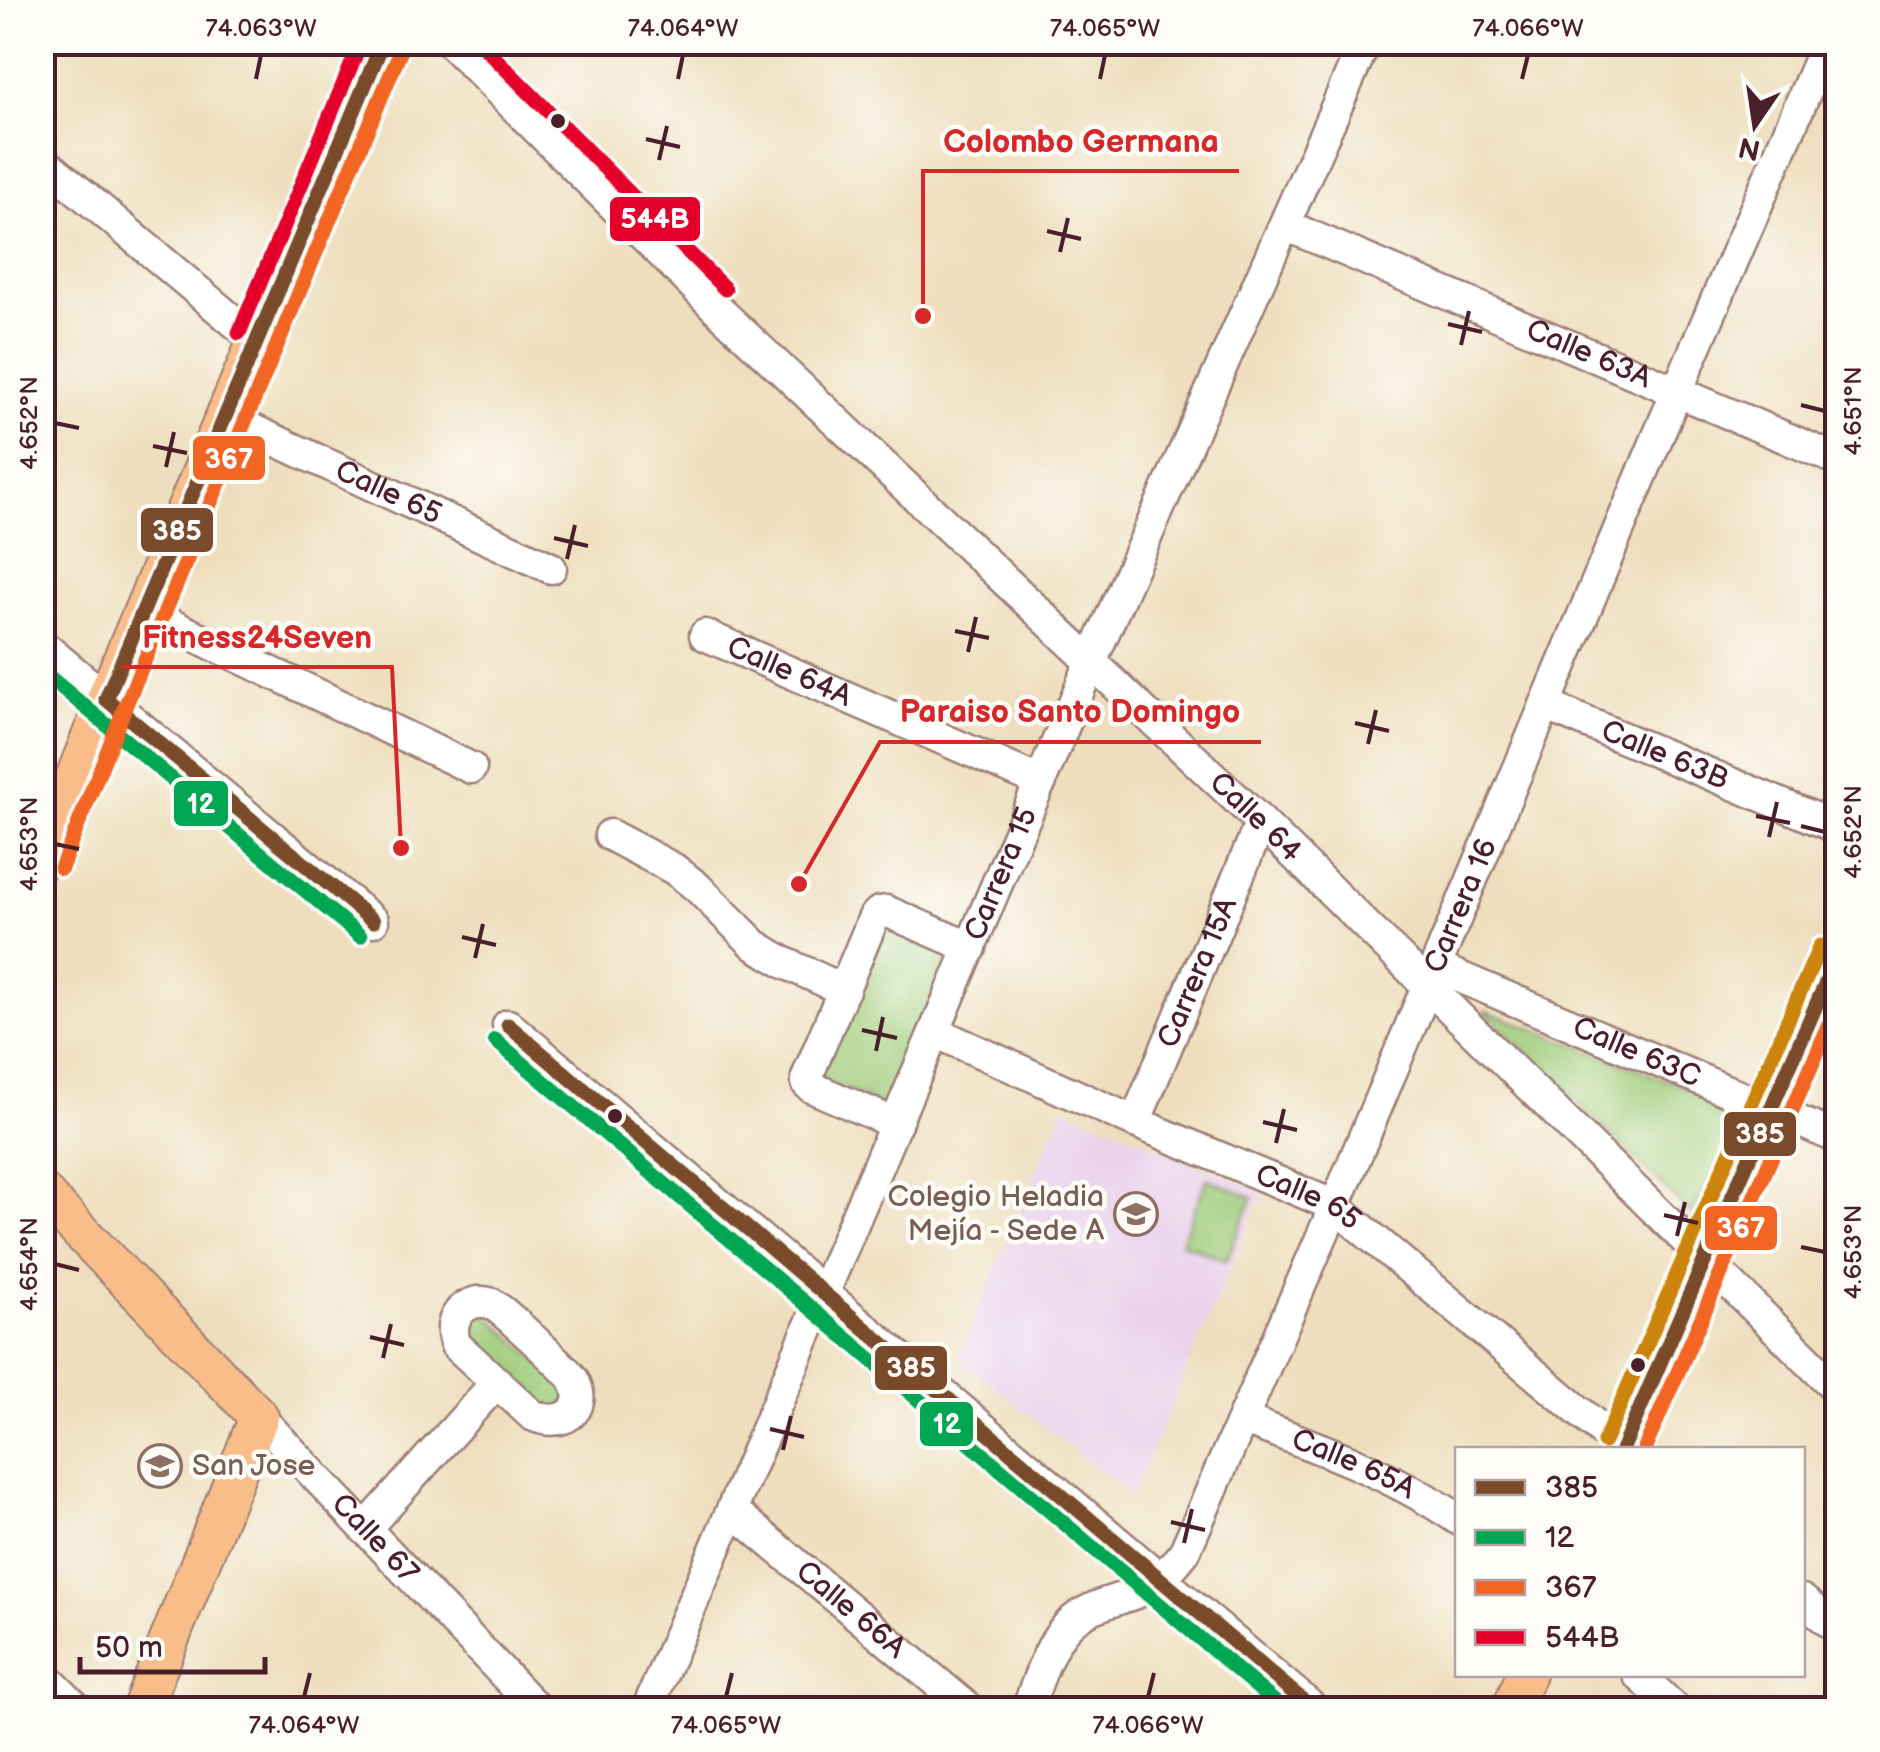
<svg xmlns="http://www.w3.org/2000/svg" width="1880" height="1752" font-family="'Balsamiq Sans',sans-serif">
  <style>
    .built { fill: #ead1ec }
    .green { fill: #9fcc7a; stroke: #747652; stroke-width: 2.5 }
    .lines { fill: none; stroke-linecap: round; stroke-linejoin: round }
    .minor-casing { stroke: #9c7e74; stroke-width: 35 }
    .major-casing { stroke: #9c7e74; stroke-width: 42 }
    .minor { stroke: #fff; stroke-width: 30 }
    .major { stroke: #f8bd89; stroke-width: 38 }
    .bus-1-casing { stroke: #fdfcf7; stroke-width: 22 }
    .bus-2-casing { stroke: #fdfcf7; stroke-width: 22 }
    .bus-3-casing { stroke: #fdfcf7; stroke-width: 22 }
    .bus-4-casing { stroke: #fdfcf7; stroke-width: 22 }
    .bus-5-casing { stroke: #fdfcf7; stroke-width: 22 }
    .bus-1 { stroke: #7a4b2a; stroke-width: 15 }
    .bus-2 { stroke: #00a651; stroke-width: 15 }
    .bus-3 { stroke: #f26522; stroke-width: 15 }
    .bus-4 { stroke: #e4002b; stroke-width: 15 }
    .bus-5 { stroke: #cc840b; stroke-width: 15 }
    .ticks { fill: none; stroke: #4a1f2b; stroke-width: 4 }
    .bus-dot { fill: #4a1f2b; stroke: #fdfcf7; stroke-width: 4 }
    .labels { text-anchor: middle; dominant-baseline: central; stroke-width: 9; stroke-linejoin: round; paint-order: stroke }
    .street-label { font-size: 30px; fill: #4a1f2b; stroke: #fdfcf7 }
    .education-label { font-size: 30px; fill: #785e54; stroke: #fdfcf7; text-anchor: end }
    .leader { fill: none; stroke: #d62828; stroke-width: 4 }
    .callout-dot { fill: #d62828; stroke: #fdfcf7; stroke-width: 4 }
    .callout-label { font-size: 32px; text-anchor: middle; font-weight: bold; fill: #d62828; stroke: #fdfcf7; stroke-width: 9; stroke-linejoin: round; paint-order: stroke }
    .line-badge { stroke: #fdfcf7; stroke-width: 4 }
    .badge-label { font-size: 28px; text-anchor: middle; font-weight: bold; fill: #fff }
    .neatline { fill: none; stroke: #4a1f2b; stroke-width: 4 }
    .ticks-label { font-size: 25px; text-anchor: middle; fill: #4a1f2b }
  </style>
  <rect width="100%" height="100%" fill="#fdfcf7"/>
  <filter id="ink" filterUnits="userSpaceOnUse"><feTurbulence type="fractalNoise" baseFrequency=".01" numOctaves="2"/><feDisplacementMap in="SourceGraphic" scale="20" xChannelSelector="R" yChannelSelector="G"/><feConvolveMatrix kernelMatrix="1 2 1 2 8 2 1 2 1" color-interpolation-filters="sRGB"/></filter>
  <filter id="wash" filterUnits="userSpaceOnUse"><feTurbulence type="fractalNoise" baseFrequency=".0048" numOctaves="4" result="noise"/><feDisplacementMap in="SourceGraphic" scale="40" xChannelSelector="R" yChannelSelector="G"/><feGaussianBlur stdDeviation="2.25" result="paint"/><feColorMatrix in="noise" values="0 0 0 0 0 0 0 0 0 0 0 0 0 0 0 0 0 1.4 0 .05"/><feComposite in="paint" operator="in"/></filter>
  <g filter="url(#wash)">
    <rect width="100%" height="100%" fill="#eedebd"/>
    <path class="built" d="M1064 1107 1263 1192 1132 1496 958 1358Z"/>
    <g class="green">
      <path d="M882 927 955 958 892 1109 819 1079Z"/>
      <path d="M1484 1010 1745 1110 1692 1215Z"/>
      <path d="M1207 1179 1253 1197 1226 1261 1181 1242Z"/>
      <path d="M476 1305 573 1393 553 1417 463 1341Z"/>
    </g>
  </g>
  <g filter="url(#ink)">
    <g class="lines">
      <g class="minor-casing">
        <g id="minor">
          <path id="s1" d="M450 42 711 303 1261 822 1838 1390"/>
          <path d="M42 160 257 341"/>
          <path id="s2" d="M1285 225 1838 460"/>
          <path id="s3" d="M225 417 551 568"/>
          <path d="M143 611 471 768"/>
          <path id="s4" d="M705 635 1041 782"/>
          <path d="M42 645 373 921"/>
          <path id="s5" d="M1545 705 1838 828"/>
          <path d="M610 835 674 869 697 887 755 945 785 963 844 990"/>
          <path id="s6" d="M1436 967 1838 1138"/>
          <path d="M508 1025 1315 1710"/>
          <path id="s7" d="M935 1032 1135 1122 1335 1206 1625 1450"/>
          <path id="s8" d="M1135 1122 1261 822"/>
          <path d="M896 1124 811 1087 807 1083V1077L874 917 879 912 886 911 971 948"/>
          <path d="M477 1302C484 1302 486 1301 492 1304 502 1309 567 1370 573 1379 591 1411 561 1429 532 1415L456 1345C448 1325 456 1307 477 1302Z"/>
          <path id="s9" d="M259 1417 538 1710"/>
          <path id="s10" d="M1244 1420C1318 1447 1392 1474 1458 1519"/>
          <path id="s11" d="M732 1510 970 1710"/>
          <path d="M365 1529 497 1382"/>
          <path d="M1802 1600 1838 1629"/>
          <path d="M42 1674 79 1710"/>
          <path d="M1638 1674 1676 1710"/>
          <path id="s12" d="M647 1710 1091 662 1365 42"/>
          <path id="s13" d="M1027 1710C1038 1682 1047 1647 1068 1625 1088 1605 1114 1602 1138 1592 1158 1584 1172 1568 1185 1551L1335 1206 1677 391 1827 42"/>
        </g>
      </g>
      <g class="major-casing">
        <g id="major">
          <path d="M42 861 106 699 383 42"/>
          <path d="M42 1192 259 1417 141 1710"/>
          <path d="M1622 1450 1838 954"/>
          <path d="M1511 1710 1526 1674"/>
        </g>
      </g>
      <use href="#minor" class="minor"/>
      <use href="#major" class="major"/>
      <g class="bus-1-casing">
        <g id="bus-1">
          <path d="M373 921 106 699 383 42"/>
          <path d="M508 1025 1314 1710"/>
          <path d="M1622 1450 1838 955"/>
        </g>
      </g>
      <g class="bus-2-casing">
        <g id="bus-2">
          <path d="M42 671 360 936"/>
          <path d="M495 1040 1284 1710"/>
        </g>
      </g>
      <g class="bus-3-casing">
        <g id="bus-3">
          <path d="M61 868 125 707 401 50"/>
          <path d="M1644 1450 1838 1005"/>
        </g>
      </g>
      <g class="bus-4-casing">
        <g id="bus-4">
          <path d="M479 42 725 289"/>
          <path d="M239 333 361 42"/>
        </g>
      </g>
      <g class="bus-5-casing">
        <path id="bus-5" d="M1604 1442 1820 946"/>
      </g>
      <use href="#bus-1" class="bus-1"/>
      <use href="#bus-2" class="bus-2"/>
      <use href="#bus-3" class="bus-3"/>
      <use href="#bus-4" class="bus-4"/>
      <use href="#bus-5" class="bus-5"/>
    </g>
  </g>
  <path class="ticks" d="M256 79 261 55M678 79 683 55M1100 79 1105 55M1522 79 1528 55M646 139 680 147M659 160 667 126M1047 231 1081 239M1060 252 1068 218M1448 324 1482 332M1461 345 1469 311M1801 405 1825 411M55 423 79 428M153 446 187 453M166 467 174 432M554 538 588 546M567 559 575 525M955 631 989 638M968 652 976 617M1355 723 1389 731M1368 744 1376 710M1756 816 1790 823M1801 826 1825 832M1769 837 1777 802M55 844 79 849M462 937 496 945M475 958 483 924M862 1030 897 1038M876 1051 883 1017M1263 1122 1297 1130M1276 1143 1284 1109M1664 1215 1698 1223M1677 1236 1685 1202M1801 1247 1825 1252M55 1264 79 1270M370 1337 404 1345M383 1358 391 1324M770 1429 804 1437M783 1450 791 1416M1171 1522 1205 1530M1184 1543 1192 1509M304 1697 310 1673M726 1697 732 1673M1148 1697 1154 1673"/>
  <defs>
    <g id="school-ring" transform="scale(2.25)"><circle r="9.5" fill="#fdfcf7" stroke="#8d6e63" stroke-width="1.5"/><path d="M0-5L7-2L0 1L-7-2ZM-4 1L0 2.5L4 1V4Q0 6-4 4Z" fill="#8d6e63"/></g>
    <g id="university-ring" transform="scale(2.25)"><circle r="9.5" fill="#fdfcf7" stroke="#8d6e63" stroke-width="1.5"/><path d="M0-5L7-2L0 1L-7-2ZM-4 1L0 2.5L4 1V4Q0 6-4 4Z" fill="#8d6e63"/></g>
  </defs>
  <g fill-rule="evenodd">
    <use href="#school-ring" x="1136" y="1214"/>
    <use href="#university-ring" x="160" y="1466"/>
  </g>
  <g class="bus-dot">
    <circle cx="558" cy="121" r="9"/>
    <circle cx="615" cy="1116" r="9"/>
    <circle cx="1638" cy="1365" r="9"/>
  </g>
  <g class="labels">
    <g class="street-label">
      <text stroke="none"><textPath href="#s2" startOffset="330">Calle 63A</textPath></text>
      <text stroke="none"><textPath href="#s3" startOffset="180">Calle 65</textPath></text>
      <text stroke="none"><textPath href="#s4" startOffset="92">Calle 64A</textPath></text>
      <text stroke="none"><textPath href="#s5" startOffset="130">Calle 63B</textPath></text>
      <text stroke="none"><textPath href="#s1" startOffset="1118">Calle 64</textPath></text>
      <text stroke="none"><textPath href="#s12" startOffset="908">Carrera 15</textPath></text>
      <text stroke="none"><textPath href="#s13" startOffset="938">Carrera 16</textPath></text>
      <text stroke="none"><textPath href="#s8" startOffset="162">Carrera 15A</textPath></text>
      <text stroke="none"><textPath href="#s6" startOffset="218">Calle 63C</textPath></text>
      <text stroke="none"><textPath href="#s7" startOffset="408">Calle 65</textPath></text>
      <text stroke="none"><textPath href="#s10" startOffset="118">Calle 65A</textPath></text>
      <text stroke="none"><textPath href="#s9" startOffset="168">Calle 67</textPath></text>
      <text stroke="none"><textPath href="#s11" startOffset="155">Calle 66A</textPath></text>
    </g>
    <g class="education-label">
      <text x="1104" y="1197">Colegio Heladia<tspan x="1104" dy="34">Mejía - Sede A</tspan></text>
      <text x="192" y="1466" text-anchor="start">San Jose</text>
    </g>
  </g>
  <path class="leader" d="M923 316L923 171H1239M401 848L392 667H122M799 884L880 742H1261"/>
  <g class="callout-dot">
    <circle cx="923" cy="316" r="10"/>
    <circle cx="401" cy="848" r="10"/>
    <circle cx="799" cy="884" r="10"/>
  </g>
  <g class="callout-label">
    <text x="1081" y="152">Colombo Germana</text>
    <text x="257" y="648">Fitness24Seven</text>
    <text x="1070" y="722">Paraiso Santo Domingo</text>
  </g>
  <g class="line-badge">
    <rect x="608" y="195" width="94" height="48" rx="10" fill="#e4002b"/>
    <rect x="191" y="434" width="76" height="48" rx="10" fill="#f26522"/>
    <rect x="139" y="506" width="76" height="48" rx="10" fill="#7a4b2a"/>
    <rect x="172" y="779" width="58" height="49" rx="10" fill="#00a651"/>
    <rect x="1722" y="1110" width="76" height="48" rx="10" fill="#7a4b2a"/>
    <rect x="1703" y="1204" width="76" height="48" rx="10" fill="#f26522"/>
    <rect x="873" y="1344" width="76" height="48" rx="10" fill="#7a4b2a"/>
    <rect x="918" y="1400" width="57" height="48" rx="10" fill="#00a651"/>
  </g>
  <g class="badge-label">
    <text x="655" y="228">544B</text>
    <text x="229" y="468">367</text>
    <text x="177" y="540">385</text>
    <text x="201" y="813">12</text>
    <text x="1760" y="1143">385</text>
    <text x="1741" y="1237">367</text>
    <text x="911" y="1377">385</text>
    <text x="947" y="1433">12</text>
  </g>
  <rect width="1880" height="1752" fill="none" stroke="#fdfcf7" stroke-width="110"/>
  <rect x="1455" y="1447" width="350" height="230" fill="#fdfcf7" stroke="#b5a4a5" stroke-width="2.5"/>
  <rect x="1475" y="1480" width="50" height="15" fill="#7a4b2a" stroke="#b5a4a5" stroke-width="2.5"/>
  <text x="1545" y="1497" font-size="30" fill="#4a1f2b">385</text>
  <rect x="1475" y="1530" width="50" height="15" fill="#00a651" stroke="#b5a4a5" stroke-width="2.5"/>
  <text x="1545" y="1547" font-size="30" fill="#4a1f2b">12</text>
  <rect x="1475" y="1580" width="50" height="15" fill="#f26522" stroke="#b5a4a5" stroke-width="2.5"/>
  <text x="1545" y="1597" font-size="30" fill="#4a1f2b">367</text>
  <rect x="1475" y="1630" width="50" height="15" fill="#e4002b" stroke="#b5a4a5" stroke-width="2.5"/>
  <text x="1545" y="1647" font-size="30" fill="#4a1f2b">544B</text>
  <g transform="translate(1755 125) rotate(193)" stroke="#fdfcf7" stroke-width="8" paint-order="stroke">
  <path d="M0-8L18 38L0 25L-18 38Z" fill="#4a1f2b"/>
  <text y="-15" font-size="28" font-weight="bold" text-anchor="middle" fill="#4a1f2b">N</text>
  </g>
  <path d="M80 1657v15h185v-15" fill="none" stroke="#4a1f2b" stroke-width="5"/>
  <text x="95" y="1657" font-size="30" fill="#4a1f2b" stroke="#fdfcf7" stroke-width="8" paint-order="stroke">50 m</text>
  <rect x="55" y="55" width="1770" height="1642" class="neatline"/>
  <g class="ticks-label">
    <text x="261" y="36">74.063°W</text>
    <text x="683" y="36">74.064°W</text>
    <text x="1105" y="36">74.065°W</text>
    <text x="1528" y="36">74.066°W</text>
    <text transform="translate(1852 411) rotate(-90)" y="9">4.651°N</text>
    <text transform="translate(28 423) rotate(-90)" y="9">4.652°N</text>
    <text transform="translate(1852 832) rotate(-90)" y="9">4.652°N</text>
    <text transform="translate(28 844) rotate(-90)" y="9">4.653°N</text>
    <text transform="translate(1852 1252) rotate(-90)" y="9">4.653°N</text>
    <text transform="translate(28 1264) rotate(-90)" y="9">4.654°N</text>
    <text x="304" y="1733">74.064°W</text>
    <text x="726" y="1733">74.065°W</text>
    <text x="1148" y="1733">74.066°W</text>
  </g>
</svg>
